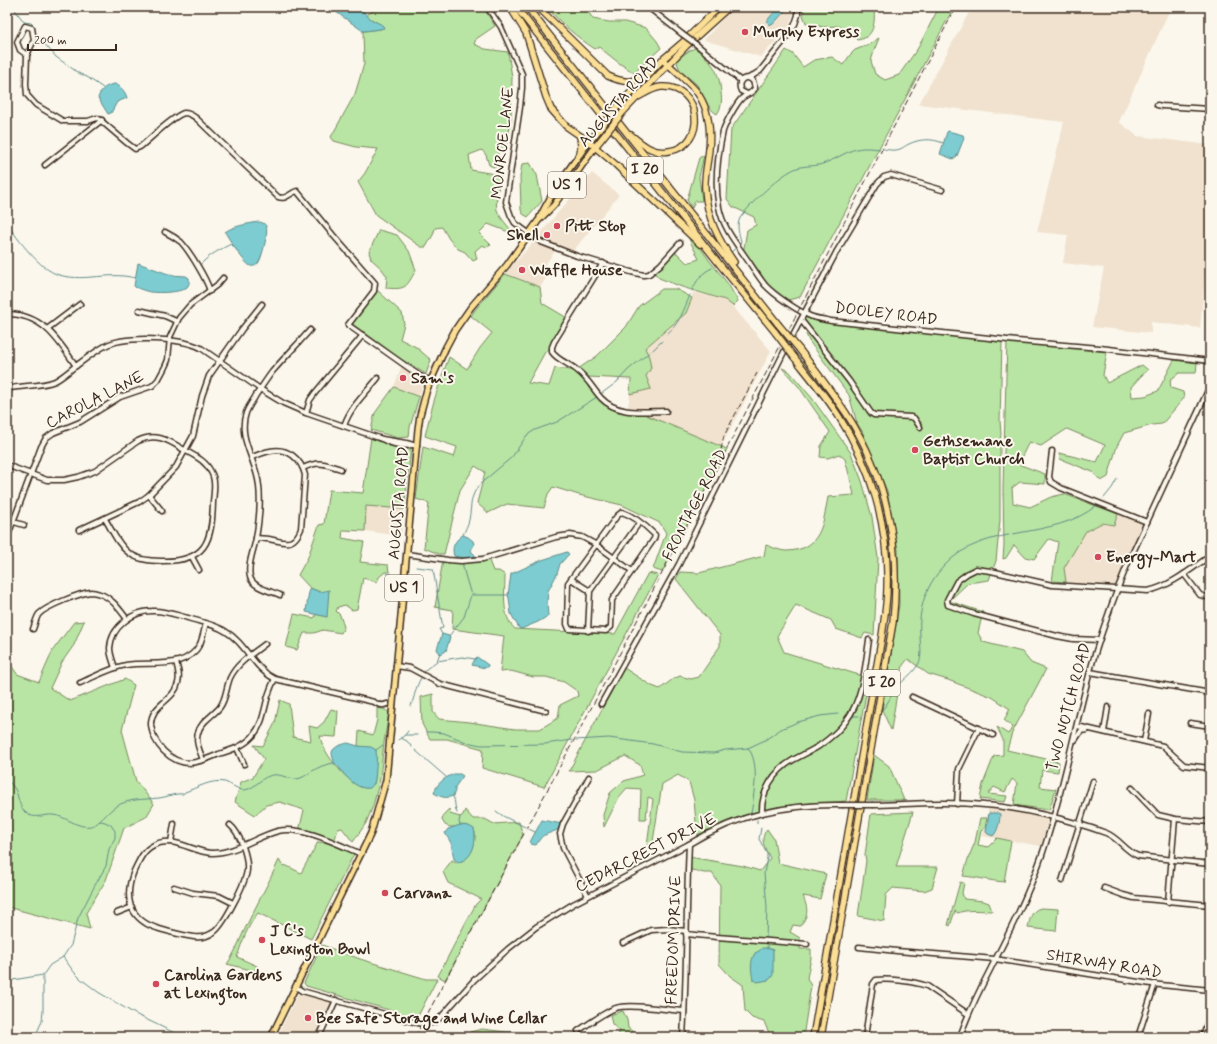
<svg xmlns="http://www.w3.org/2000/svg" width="1217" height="1044" font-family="Mynerve,sans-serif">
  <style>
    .built { fill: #f0e2ce }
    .green { fill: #b8e5a3; stroke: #7a8860 }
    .water { fill: #7bccd1; stroke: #618b89 }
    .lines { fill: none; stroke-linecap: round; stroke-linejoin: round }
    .stream { stroke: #618b89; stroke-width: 1 }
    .minor-casing { stroke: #3b2a1e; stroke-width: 7 }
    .major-casing { stroke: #3b2a1e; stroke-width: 8 }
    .highway-casing { stroke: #3b2a1e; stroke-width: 8 }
    .minor { stroke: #fbf7ec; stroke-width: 4 }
    .major { stroke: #fbdf96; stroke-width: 5 }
    .highway { stroke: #fbdf96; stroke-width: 5.5 }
    .rail { stroke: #3b2a1e; stroke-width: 1; stroke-dasharray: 6 3; stroke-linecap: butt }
    .minor-bridge-casing { stroke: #3b2a1e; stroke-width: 7; stroke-linecap: butt }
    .highway-bridge-casing { stroke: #3b2a1e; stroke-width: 8; stroke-linecap: butt }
    .minor-bridge { stroke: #fbf7ec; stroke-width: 4 }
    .highway-bridge { stroke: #fbdf96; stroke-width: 5.5 }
    .poi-dot { fill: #d1495b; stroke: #fbf7ec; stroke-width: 1.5 }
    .labels { text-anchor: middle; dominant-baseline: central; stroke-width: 4; stroke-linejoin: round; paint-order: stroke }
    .shield { fill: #fbf7ec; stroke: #75685c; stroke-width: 1 }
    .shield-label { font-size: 15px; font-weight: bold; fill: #3b2a1e }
    .poi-label { font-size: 16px; font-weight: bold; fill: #3b2a1e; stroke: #fbf7ec; text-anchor: start }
    .street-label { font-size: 16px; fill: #3b2a1e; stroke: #fbf7ec }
  </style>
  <rect width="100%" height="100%" fill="#fbf7ec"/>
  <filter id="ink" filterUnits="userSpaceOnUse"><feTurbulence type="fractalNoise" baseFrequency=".025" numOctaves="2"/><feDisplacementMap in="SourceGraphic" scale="8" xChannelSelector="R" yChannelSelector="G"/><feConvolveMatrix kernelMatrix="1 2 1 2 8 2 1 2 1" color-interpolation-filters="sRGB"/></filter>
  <g filter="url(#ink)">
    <g class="built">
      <path d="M733 7H794V12L789 26 761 57 704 40Z"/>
      <path d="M972 7H1171L1119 122 1137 136 1210 145V277L1205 276 1200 328 1151 322V333L1092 327 1104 268 1063 263 1068 235 1037 232 1064 122 919 104Z"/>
      <path d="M592 173 619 195 573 251 544 241 538 236Z"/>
      <path d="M533 242 555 251 540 272 548 276 540 287 505 274Z"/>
      <path d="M693 292 728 301 771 351 719 450 627 412 630 394 651 389 646 376 649 357 645 348 686 313 689 306Z"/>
      <path d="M402 365 423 382 419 397 394 387Z"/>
      <path d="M366 506 404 509 401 536 365 531Z"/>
      <path d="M1118 514 1144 524 1116 586 1066 582 1064 568 1086 531 1102 523 1117 519Z"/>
      <path d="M989 807 1049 819 1041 846 983 836Z"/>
      <path d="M299 992 338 1003 322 1037H277Z"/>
    </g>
    <g class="green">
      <path d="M380 7H483L495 26 476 39 474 44 485 49 508 52 512 77 511 121 505 153 498 150V162L502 166 496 168 489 165 486 155 482 150 469 155 471 170 501 175C499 183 495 202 497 210 500 218 509 227 514 234L488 224 479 233 491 245 487 247 482 245 475 251 477 259 473 261 465 252 458 249 449 239 442 227 435 228 433 235 426 247H421L376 215 358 182 365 173 378 149 356 147 334 141 331 137 355 94 364 64 363 31C369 31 374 29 381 29L383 26 371 19 366 15Z"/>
      <path d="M547 7H580L587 10 593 19 609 22H625L646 28 657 41 661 48 634 73 619 63 599 47 595 49C578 38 560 23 547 7Z"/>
      <path d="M804 7H874C875 22 875 38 857 40L849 31 838 26 823 27 806 23 803 15Z"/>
      <path d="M939 7H954L800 297 784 301 768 288 743 254 747 230 756 225 754 217 733 207 727 199 731 129 786 50 793 54 803 67 814 60 832 57 843 65 850 55 855 50 868 45 879 38 875 48 871 61 875 74 885 80 899 75 918 48Z"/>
      <path d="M695 48C712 62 719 69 721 93 722 100 722 107 717 114 706 108 704 94 697 85 690 77 678 73 677 61 682 56 687 51 695 48Z"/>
      <path d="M704 155 699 177 702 201H695L692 208 687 200 699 158Z"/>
      <path d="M530 163 537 175 542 201 528 217 523 214 521 210 520 177 522 164Z"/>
      <path d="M379 230 397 235 409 251 416 270C406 287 407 290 386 288L387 276 381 268 371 259 369 252Z"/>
      <path d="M693 237 709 260 728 284 738 301 733 306 725 300 682 287 659 278 653 271 671 253H677L687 263 699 259 689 239Z"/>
      <path d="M505 274 540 287 542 303 569 319 552 347 545 352 528 383 549 386 555 368 579 371 600 396 618 408 639 412 727 449 662 572 653 569 666 533 660 523 622 505 579 495 553 487 548 494 544 508 507 504 488 513 477 503 485 472 475 466 460 490 444 554H439L424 548 429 503 416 499 423 447 454 457 457 447 425 436C431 409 439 383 449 357L467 369 480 348 492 333 471 316 475 310Z"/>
      <path d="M662 289H676L692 298 686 313 645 348 649 357 651 368 646 376 651 389 630 394 631 379 588 377 578 369 597 356 626 327 639 306Z"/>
      <path d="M377 290 402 313 404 324 400 339 416 347 431 360 426 374 402 360 368 335 351 323Z"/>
      <path d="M805 315 816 320 1002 341 1000 421 1001 434 1000 443V520L996 561 989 580 968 583 949 601 983 612 978 633 983 642 1022 652 1031 663 1046 669 1012 733 1007 750 1059 762 1058 772 1042 770 1040 787 1056 789 1049 810 1014 805 1017 783 1012 779 1005 792 994 787 988 794 1007 796 1005 802 980 799 983 784 994 756 1003 755V740L997 727 1008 734 1013 727 1004 720 1010 709 992 697 948 680 928 674 908 659 903 665 896 699 891 730 882 710 899 605 898 550 887 491 862 431 857 423 849 395 809 341 806 334 811 331 803 320Z"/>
      <path d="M1007 341 1107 352 1103 375 1107 383 1142 365 1148 370 1141 376 1131 387 1132 397 1145 396 1158 391 1174 360 1197 363 1196 373H1179L1170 380 1171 388 1183 392 1184 398 1162 424 1152 425 1124 433 1117 446 1108 477 1101 481 1093 472 1060 459 1059 453 1097 462 1105 445 1067 429 1041 446 1029 442 1018 464 1045 474V484L1020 482 1012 488 1013 503 1030 507 1051 497 1064 494 1118 514 1114 525 1102 523 1086 531 1064 568 1066 582 1052 581 1058 542 1049 539 1034 559 1025 557 1014 545 1006 558 1003 559 1004 545 1003 488Z"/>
      <path d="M782 368 789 371 812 398 851 453 862 481 872 517 878 558 874 635 865 633 862 638 836 629 831 620 796 605 777 636 784 652 869 678 846 801C831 803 816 802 801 804 767 808 731 816 702 834H697L694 800 689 782 678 775 662 784 652 848 647 846 653 799 648 797 646 819H640L641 789 627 788 619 797 604 827 603 815 610 793 624 781 643 775 640 765 625 756 597 770 569 771 624 668 652 686 660 689 673 679 680 676 691 679 699 677 720 646V635L676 579 680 572 699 573 764 556 766 545C772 547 780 551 787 551 821 550 823 524 828 497L854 495 852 486 845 459 839 454 828 458 820 457 821 446 830 432 799 387Z"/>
      <path d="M394 387 419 397 410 427 409 437 398 438 371 430 375 413Z"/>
      <path d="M371 438 388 444 411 450 404 509 366 506 365 531 343 530 342 538 364 542 360 562 388 565 389 572H385L379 577 377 582 363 578 357 609 352 610 345 605 338 607 336 611 340 615 344 627 341 633 323 630 314 633H304L297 650 286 647 294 614 314 618 317 614 327 617 320 592 310 588 298 575 308 557 319 525 324 524 329 490 363 493Z"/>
      <path d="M488 558 493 571H499L505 575C505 593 501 616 515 629L615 634 648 573 658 575 544 787 482 768 483 749 447 739H430L422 724 421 697 433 694V712L439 719 469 722 515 729H540L558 718 560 705 578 696 577 691 564 682 546 677H533L511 671 500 672 504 636 452 629 453 610 435 607 443 560Z"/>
      <path d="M84 621 74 645 62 662 50 688 70 701 125 679 134 685 122 730 136 781 154 804 146 817 124 828 106 880 86 913 90 929 7 907V855L11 847 7 835V659L17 674 39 682 53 650 74 622Z"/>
      <path d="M280 700 289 704 293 737 311 741 309 726 317 728 324 722 331 709 338 711 336 737 320 736C323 754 345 779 361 787L374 784 375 777V763L362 747 358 746 359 731 373 735 377 720V708C382 709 386 709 389 713L384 742 380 779 373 806 366 823 353 842 342 828 338 829 334 842 299 831 304 810 280 802 266 805 255 815 235 802 241 782 253 777 264 759 254 745 263 746 275 723Z"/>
      <path d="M874 755 889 766 904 800H867Z"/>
      <path d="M449 809 450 814 460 817 463 815 465 810 473 819H485L494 824 519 822 523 835 445 980 438 976 466 922 476 904 481 899 471 894 448 883 443 872 452 860 458 863C472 855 475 848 475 832 463 820 464 828 452 827 449 827 447 826 445 825L442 820 444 814Z"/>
      <path d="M913 812 896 867H938L932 888 924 891 893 888 886 895 884 921 858 916 866 861 865 855 871 814Z"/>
      <path d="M980 818H987L985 828 981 831 978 845 988 847 997 838 1011 841 1004 882C990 881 977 877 963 876L968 859 975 842Z"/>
      <path d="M767 829 774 839 778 863 826 874 820 899 803 896C808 909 809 915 800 926L793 925 790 932 800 938V949H811V958L807 978 811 986 803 1037H771L764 1022 752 1018 745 1011 743 985 730 976 719 964 720 885 712 873H704L688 869 689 857 743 866 760 871 770 858C765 848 759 840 767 829Z"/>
      <path d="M318 842 328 843 354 854 311 939 258 913C248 925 242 942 237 957L257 966 256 970H251L227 964C234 955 238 944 243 933 254 909 268 885 279 860L282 865 287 866 301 873Z"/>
      <path d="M960 882 964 883 962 893 964 899 983 901 989 903 992 911C983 911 965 909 958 913L955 911 950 926 948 925Z"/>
      <path d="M1041 908 1058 909 1056 931 1028 928C1030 919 1031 910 1041 908Z"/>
      <path d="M322 945 360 959 426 979H437L417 1018 306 986 304 983Z"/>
      <path d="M623 1011 627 1020 628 1028 640 1037H617L620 1031 612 1024 610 1015Z"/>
      <path d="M482 1029 506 1032H531L538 1037H470V1032Z"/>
    </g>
    <g class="water">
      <path d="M329 7H360C363 11 367 16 371 19 375 22 380 23 383 26L384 28C382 29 366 31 363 31Z"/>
      <path d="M779 7H789C783 12 777 21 772 25L769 24 767 22 769 18Z"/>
      <path d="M115 84C121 86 126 93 127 98L117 102 111 113 108 114 98 98C101 89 106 85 115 84Z"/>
      <path d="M948 131 963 135 964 138 957 156 953 159 940 154 947 132Z"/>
      <path d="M258 222C262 222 264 223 266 226 269 231 262 257 259 262 257 265 254 267 251 266 246 266 228 238 225 232 233 226 248 224 258 222Z"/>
      <path d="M138 263 171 275 186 276 189 278C189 281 190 284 187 287 182 293 158 293 150 292 145 291 140 289 135 287L134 286Z"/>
      <path d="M463 535 468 537 473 541 474 544 471 551 475 555V557L473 559 464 558 454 556C451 547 455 540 463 535Z"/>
      <path d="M567 552 569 554 560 564 557 574 548 591 547 603 548 616 538 622 521 629 519 628 511 614 509 598 508 595 511 574 542 560Z"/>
      <path d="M310 588 320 592 329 590 327 617 306 612 308 597Z"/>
      <path d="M442 634 449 636 450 637 446 651 441 654 438 651 437 649Z"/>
      <path d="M477 657 488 665V666L485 668 472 665 475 659Z"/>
      <path d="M348 743 358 746 371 747 376 750C377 754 376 779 374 783 373 785 372 786 370 788 359 790 350 781 343 773 340 769 338 765 334 763 334 759 332 757 332 753 332 747 343 744 348 743Z"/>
      <path d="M454 774H460L463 776 455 787V791L453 796C445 799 441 797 434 793 437 783 444 778 454 774Z"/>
      <path d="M989 813H998L1000 814C1000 821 998 831 993 836L988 834 986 832Z"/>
      <path d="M542 820 562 824C558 832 553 831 545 835 541 836 539 841 536 845L531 844 530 842Z"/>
      <path d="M460 825 469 826 474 829C477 841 473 860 458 862L454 859 451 843 445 833 448 829Z"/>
      <path d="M762 948H767L773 950V975L769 980 757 982 753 980C751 970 750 961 755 953L759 951Z"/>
    </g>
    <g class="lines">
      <g class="stream">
        <path d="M13 7 24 22 31 23 34 26 35 33 56 57 80 74 87 77 103 88"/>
        <path d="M884 149C889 150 895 151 900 149 903 148 906 145 909 144 919 139 932 138 943 143"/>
        <path d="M7 224C19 240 39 269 59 275 70 278 81 278 92 277 107 276 120 274 135 278"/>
        <path d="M739 246 741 241C739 233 736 227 740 218 751 203 780 174 797 168 806 165 816 167 825 163 834 160 844 153 853 150 861 147 871 148 880 149"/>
        <path d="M730 253 736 248"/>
        <path d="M201 264C209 255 221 249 231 244L236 249"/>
        <path d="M692 291C697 280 701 273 712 268"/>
        <path d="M667 334C679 324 684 310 690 295"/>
        <path d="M653 350 662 341"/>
        <path d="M601 394 617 382 628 370 650 352"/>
        <path d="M1104 498 1112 488 1117 479"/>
        <path d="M463 535C465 530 468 525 469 520 472 505 469 497 480 484L512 457 527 435 535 430 557 422 597 397"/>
        <path d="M416 567 433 569 443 628 439 629 442 634"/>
        <path d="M386 574 391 573"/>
        <path d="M472 595H508"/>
        <path d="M449 636 464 617 471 595 463 568V563"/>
        <path d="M437 661 440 653"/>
        <path d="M425 670 437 661 462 657 475 659"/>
        <path d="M411 706C415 696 415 688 421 678"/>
        <path d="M882 710C888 704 890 697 895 690 901 681 912 675 918 665 923 656 920 645 920 635 918 609 926 585 944 566 984 522 1053 542 1097 505"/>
        <path d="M853 716H859"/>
        <path d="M426 732H432L444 733 466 742 481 745 545 744 572 740"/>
        <path d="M405 735 408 731"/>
        <path d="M401 738 407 741 412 747"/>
        <path d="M398 740 405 735H417"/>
        <path d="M576 740 609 738 653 744 682 752 714 753 725 750 748 748 765 740 781 729 798 722 820 716 838 714"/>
        <path d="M748 748C760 763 754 790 752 808L751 813"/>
        <path d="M376 750 383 745"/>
        <path d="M415 750 446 777"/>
        <path d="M7 779C10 783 14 787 16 791 19 799 19 807 26 813 34 820 44 814 53 815 66 816 78 829 91 826 100 824 107 812 115 807 129 798 143 800 159 798 167 797 175 793 183 794L185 792C197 788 211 779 225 782 230 784 236 788 242 790 253 791 259 779 269 776 279 772 286 779 297 779 303 778 306 775 311 772 318 767 326 764 334 763"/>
        <path d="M453 796C456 802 454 808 457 813"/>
        <path d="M496 811 503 816 525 827"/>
        <path d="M460 817 459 822 460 825"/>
        <path d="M757 820V823"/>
        <path d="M761 828 759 839 767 854V858L764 873 767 907 766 940"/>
        <path d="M529 829 535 832"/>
        <path d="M767 949V945"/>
        <path d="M63 957 74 972 81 979 98 992 135 1014 183 1037"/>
        <path d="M7 981 43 975"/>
        <path d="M35 1037 42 1021 43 1011V975L50 965 63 957 71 945 78 918 94 887 106 866 109 849 115 838V831L111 825 105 822 100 821"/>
      </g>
      <g class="minor-casing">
        <g id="minor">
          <path d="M487 7 501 27 522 74V88L520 107 506 202 511 216 515 223 541 242 577 256 631 272 644 275 649 274 660 265 680 243"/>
          <path d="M648 7 682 34"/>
          <path d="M25 26 32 28 34 40 27 55 20 50 17 42Z"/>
          <path d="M697 45 741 81"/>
          <path d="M27 55 26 84 27 95 36 105 63 121H88L97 118 99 119 127 143 135 149 140 147C149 140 174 115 184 113 189 113 192 115 196 118L278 197C286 200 290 193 297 191L333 235 375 283 374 291 348 325 420 376 431 381"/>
          <path d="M749 78 760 71 791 32 795 24 798 15V7"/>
          <path d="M747 94 741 91C736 81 745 74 753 81L755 88C752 94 746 94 741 99 735 106 726 122 723 131 718 154 714 183 719 207 722 224 732 238 742 252 750 263 757 275 765 285 774 295 798 311 810 316 817 319 824 319 831 321L1017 341 1100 348 1210 361"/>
          <path d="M1157 105 1162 106 1210 109"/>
          <path d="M45 165 102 120"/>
          <path d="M165 232C171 235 176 238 181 242 190 252 206 278 210 291"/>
          <path d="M603 263 554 342 552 347V352C558 361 571 364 579 372 588 379 593 389 601 398 618 416 644 411 666 411"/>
          <path d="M139 310 165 316 176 321"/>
          <path d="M7 314C43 314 58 340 76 366"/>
          <path d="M801 320 849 381 871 413 874 415 911 417 914 418 920 427"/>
          <path d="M47 329 80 304"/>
          <path d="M7 389C22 385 40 387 55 381 61 378 67 373 73 368 83 361 94 352 105 346 125 335 181 338 201 348L260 389 283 403 306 413 382 439"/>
          <path d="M306 413 310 400 315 393 363 335"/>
          <path d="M344 426C350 407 366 393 378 378"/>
          <path d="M412 445C402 447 390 444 382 439L406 443 417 446"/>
          <path d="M1052 451 1049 477 1051 482 1061 488 1147 522"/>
          <path d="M252 457C258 455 264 452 270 451 288 447 301 459 305 475L301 529C293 548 285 542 269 539 265 539 260 538 256 538"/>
          <path d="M9 466 47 480H64L78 477 95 471 138 441C154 433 167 439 181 448 192 455 205 459 211 472 216 480 214 492 213 502 212 542 206 562 161 561 150 561 138 560 129 553 118 545 112 530 105 519"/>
          <path d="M303 468C320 460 324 464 341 469"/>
          <path d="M149 495 162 511"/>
          <path d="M622 512C634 516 646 526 655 535L654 539 612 600 611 627 606 631 569 629 567 624 568 583 617 516Z"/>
          <path d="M7 520 24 525"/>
          <path d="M79 530 139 502 149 495 176 467 193 436 202 396 209 376 242 329 262 304"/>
          <path d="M7 538 41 447 46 438 53 433 80 422 120 397 152 386 158 380 165 367 168 360 170 337 179 318 190 305 217 285 223 278"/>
          <path d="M407 554 448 560 461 561 483 559 556 537 570 535 582 537 595 544 632 571"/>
          <path d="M192 557 199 570"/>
          <path d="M1184 574 1200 595 1210 598"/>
          <path d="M571 579 590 591"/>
          <path d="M280 595C271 591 253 588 250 577 247 564 254 550 256 538 259 521 261 503 259 486 257 461 237 438 246 413 248 407 253 401 256 395 261 388 266 380 272 372 284 358 298 344 310 330"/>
          <path d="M33 629C35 624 36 618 39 614 47 606 80 593 91 592 94 592 97 593 100 594 112 598 120 610 127 619"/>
          <path d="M588 631 590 591 639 523"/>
          <path d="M1099 640 1073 639 1057 636 974 614 948 605 947 600 948 598 957 581 968 573 976 569 991 571 1052 585 1148 591C1171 586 1191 569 1210 556"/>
          <path d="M176 662C178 669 180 676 178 683 174 701 150 705 151 725 153 744 170 763 190 763 200 762 210 758 219 754 232 750 244 746 253 736 263 724 264 710 268 696 270 690 272 684 275 679"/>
          <path d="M396 666 410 668 440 684 546 711"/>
          <path d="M115 668C113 661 110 655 110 648 111 627 133 611 152 611 164 610 176 615 188 618 200 622 214 624 225 631 246 643 253 668 275 679L374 702C378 705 383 706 387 704"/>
          <path d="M1090 672 1210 693"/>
          <path d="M80 683C94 677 110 668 126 665 151 661 186 671 200 644 203 637 204 630 206 623"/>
          <path d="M912 697 993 735"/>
          <path d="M601 704 679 564 784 352 837 251 877 184 884 177 891 175 942 190"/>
          <path d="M1190 723 1210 726"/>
          <path d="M1077 726 1163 746 1184 765 1210 768"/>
          <path d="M1104 732 1108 707"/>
          <path d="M1075 740 1081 731 1087 730"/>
          <path d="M1144 741 1149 714"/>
          <path d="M237 748 244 764"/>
          <path d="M203 760C200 751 195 742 198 733 200 722 213 716 220 707 226 699 226 688 230 678 237 663 252 654 265 644"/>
          <path d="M1132 788 1158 815 1175 819 1210 822"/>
          <path d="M957 804 959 769 979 728"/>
          <path d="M873 805C910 804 948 801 985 805 1023 808 1070 820 1106 833 1119 838 1125 851 1138 856L1210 864"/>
          <path d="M762 813C761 791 774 771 793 760 802 755 811 751 819 746 829 739 839 731 846 721 863 699 865 667 869 640"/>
          <path d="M230 825C240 833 248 857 247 870 246 882 224 925 214 932 208 936 201 938 194 937 186 936 178 934 170 932 163 930 154 928 147 924 126 912 126 891 134 871 139 861 143 850 154 845 173 835 192 852 212 853 236 853 255 837 278 831 301 825 340 845 361 854"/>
          <path d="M171 842 174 824"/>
          <path d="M1062 881 1093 781"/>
          <path d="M174 887 193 893 219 896 233 903"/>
          <path d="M1104 888 1123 895 1134 898 1210 905"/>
          <path d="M588 896 563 848 560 834 563 824 589 777"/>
          <path d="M1168 902 1175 819"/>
          <path d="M117 913 132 907"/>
          <path d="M686 934 717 937 807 944"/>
          <path d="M623 943 651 930 668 929 686 931"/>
          <path d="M859 947 897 951 995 959 1151 984 1210 990"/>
          <path d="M296 987 302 991 417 1023C427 1025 434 1024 441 1017L474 980 508 949 536 927 573 904 689 844C739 814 785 804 842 805"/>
          <path d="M578 1031C587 1025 606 1011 616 1008 629 1003 668 1010 684 1011"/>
          <path d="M865 1035 873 1037"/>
          <path d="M319 1037 336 1000"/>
          <path d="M683 1037C687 973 686 908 689 844"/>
          <path d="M865 1037 873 984 876 980C889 978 915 982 927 986L968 1014"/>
          <path d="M960 1037C968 1013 979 991 991 968 1010 931 1028 895 1042 855 1064 790 1075 723 1094 657 1104 625 1115 594 1128 563L1210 386"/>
          <path d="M1138 1037 1155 984"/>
          <path d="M1203 1037 1210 1014"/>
        </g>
      </g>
      <g class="major-casing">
        <g id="major">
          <path d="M540 217C553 190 571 166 589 142"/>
          <path d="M271 1037 371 833 386 780 418 429 420 415 427 389 446 347 455 330 471 307 507 265 538 221 554 205 595 147"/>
        </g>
      </g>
      <g class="highway-casing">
        <g id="highway">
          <path d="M510 7 526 33 546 97 551 109 558 117 566 126 589 142 615 164 700 244"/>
          <path d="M516 7 721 266 775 332"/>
          <path d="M527 7 778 324"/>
          <path d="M538 7 608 76C628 85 634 82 651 71"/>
          <path d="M662 60C670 65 676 72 683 78 687 82 692 86 696 91 709 108 711 129 709 149 708 162 704 176 705 189 707 218 718 239 734 262"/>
          <path d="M618 106 662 60 683 42 719 7"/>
          <path d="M623 112 686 46 729 7"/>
          <path d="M631 135C637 140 644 146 651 149 657 152 663 152 669 151 708 146 702 84 661 87 652 88 644 94 636 98"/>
          <path d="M589 142 602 126"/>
          <path d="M595 147 607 132"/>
          <path d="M580 154 581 146 580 136"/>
          <path d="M799 349C815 370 831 391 846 413 887 476 901 547 893 622L821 1037"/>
          <path d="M794 357C809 376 825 395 838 415 871 466 889 527 887 588 887 604 884 620 882 636L813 1037"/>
        </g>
      </g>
      <use href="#minor" class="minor"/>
      <use href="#major" class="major"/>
      <use href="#highway" class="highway"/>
      <g class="rail">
        <path d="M719 459 724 436 757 373"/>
        <path d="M415 1037 595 701 682 535 956 7"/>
      </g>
      <g class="minor-bridge-casing">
        <g id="minor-bridge">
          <path d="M682 34 697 45"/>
          <path d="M842 805H873"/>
        </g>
      </g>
      <g class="highway-bridge-casing">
        <g id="highway-bridge">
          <path d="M602 126 618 106"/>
          <path d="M607 132 623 112"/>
          <path d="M778 324 799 349"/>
          <path d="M775 332 794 357"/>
        </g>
      </g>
      <use href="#minor-bridge" class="minor-bridge"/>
      <use href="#highway-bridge" class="highway-bridge"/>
    </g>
  </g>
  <g class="poi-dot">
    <circle cx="745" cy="32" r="4"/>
    <circle cx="557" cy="226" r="4"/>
    <circle cx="547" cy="235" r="4"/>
    <circle cx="522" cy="270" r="4"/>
    <circle cx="403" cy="378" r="4"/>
    <circle cx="915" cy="450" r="4"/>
    <circle cx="1098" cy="557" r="4"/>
    <circle cx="385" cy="893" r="4"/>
    <circle cx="262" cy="940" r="4"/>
    <circle cx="156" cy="984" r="4"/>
    <circle cx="308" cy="1018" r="4"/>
  </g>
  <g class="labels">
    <g class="shield">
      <rect x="627" y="157" width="36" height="26" rx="3"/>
      <rect x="548" y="172" width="38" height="26" rx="3"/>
      <rect x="385" y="575" width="38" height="26" rx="3"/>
      <rect x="864" y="670" width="36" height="26" rx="3"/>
    </g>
    <g class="shield-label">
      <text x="645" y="170">I 20</text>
      <text x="567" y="185">US 1</text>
      <text x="404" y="588">US 1</text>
      <text x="882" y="683">I 20</text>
    </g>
    <g class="poi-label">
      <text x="753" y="32">Murphy Express</text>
      <text x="565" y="226">Pitt Stop</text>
      <text x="539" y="235" text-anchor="end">Shell</text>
      <text x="530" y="270">Waffle House</text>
      <text x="411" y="378">Sam's</text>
      <text x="923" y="441">Gethsemane<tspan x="923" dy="18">Baptist Church</tspan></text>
      <text x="1106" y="557">Energy-Mart</text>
      <text x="393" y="893">Carvana</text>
      <text x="270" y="931">J C's<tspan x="270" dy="18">Lexington Bowl</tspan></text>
      <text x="164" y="975">Carolina Gardens<tspan x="164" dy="18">at Lexington</tspan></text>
      <text x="316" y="1018">Bee Safe Storage and Wine Cellar</text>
    </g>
    <g class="street-label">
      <text transform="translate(619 102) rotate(-49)">AUGUSTA ROAD</text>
      <text transform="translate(503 143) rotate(-84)">MONROE LANE</text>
      <text transform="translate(886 314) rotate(7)">DOOLEY ROAD</text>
      <text transform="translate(95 400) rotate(-27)">CAROLA LANE</text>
      <text transform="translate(399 503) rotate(-85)">AUGUSTA ROAD</text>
      <text transform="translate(695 505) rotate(-63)">FRONTAGE ROAD</text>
      <text transform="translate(1069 707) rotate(-75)">TWO NOTCH ROAD</text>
      <text transform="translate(646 853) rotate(-27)">CEDARCREST DRIVE</text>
      <text transform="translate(674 940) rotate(-88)">FREEDOM DRIVE</text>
      <text transform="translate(1104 964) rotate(9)">SHIRWAY ROAD</text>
    </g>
  </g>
  <rect width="1217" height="1044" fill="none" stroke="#fbf7ec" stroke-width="24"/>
  <rect x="12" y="12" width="1193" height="1020" fill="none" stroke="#3b2a1e" stroke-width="1.5" filter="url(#ink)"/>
  <path d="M28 44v6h88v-6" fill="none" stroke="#3b2a1e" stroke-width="2"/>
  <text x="34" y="44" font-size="12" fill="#3b2a1e" stroke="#fbf7ec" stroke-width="3" paint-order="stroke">200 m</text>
</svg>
